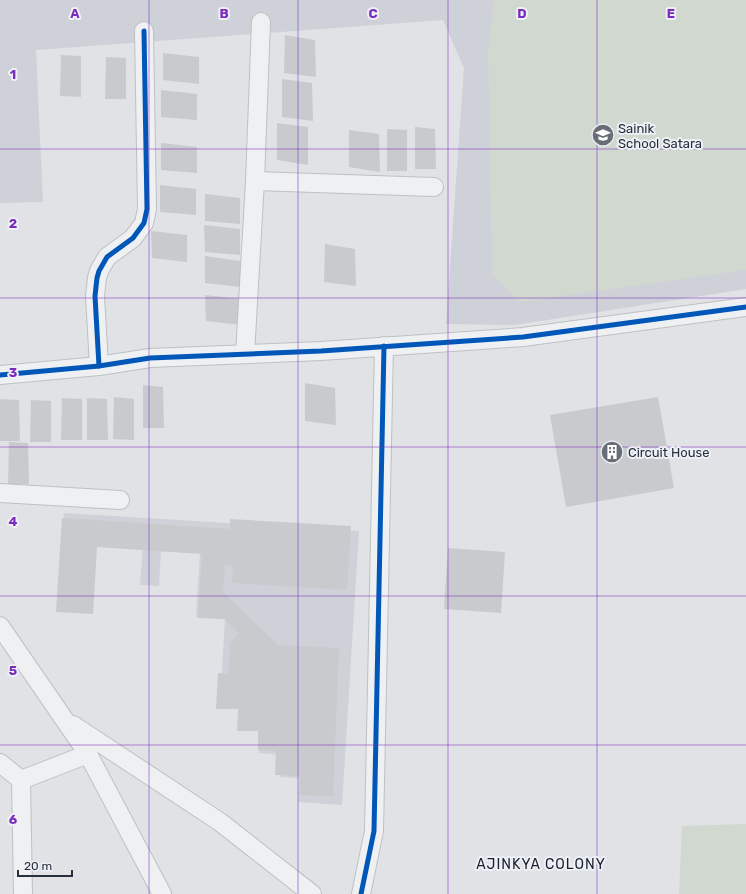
<svg xmlns="http://www.w3.org/2000/svg" width="746" height="894" font-family="Rubik,sans-serif">
  <style>
    .built { fill: #ced1d8 }
    .green { fill: #d0d8d0 }
    .building { fill: #c8cacd }
    .lines { fill: none; stroke-linecap: round; stroke-linejoin: round }
    .minor-casing { stroke: #bec0c3; stroke-width: 20 }
    .minor { stroke: #eff0f1; stroke-width: 18 }
    .cycleway-casing { stroke: #edf0f5; stroke-width: 8 }
    .cycleway { stroke: #0057b8; stroke-width: 5 }
    .grid { fill: none; stroke: #7b2cbf; stroke-width: 1; stroke-opacity: 0.55 }
    .labels { text-anchor: middle; dominant-baseline: central; stroke-width: 4; stroke-linejoin: round; paint-order: stroke }
    .poi-label { font-size: 13px; fill: #282f3d; stroke: #edf0f5; text-anchor: start }
    .neighbourhood-label { font-size: 14px; letter-spacing: 1px; fill: #1a202e; stroke: #edf0f5 }
    .grid-label { font-size: 13px; text-anchor: middle; font-weight: bold; fill: #7b2cbf; stroke: #edf0f5; stroke-width: 4; stroke-linejoin: round; paint-order: stroke }
  </style>
  <rect width="100%" height="100%" fill="#e0e2e5"/>
  <g class="built">
    <path d="M0 0H746V289L515 325 446 324 464 68 443 20 36 50 43 202 0 203Z"/>
    <path d="M64 513 359 531 342 805 298 802 299 778 280 777 281 755 259 753 260 729 242 704 220 703 225 619 196 617 200 553 161 551 159 586 140 585 143 547 92 544 59 606Z"/>
  </g>
  <g class="green">
    <path d="M494 0H746V270L520 302 492 274 488 49Z"/>
    <path d="M746 824V894H679L682 826Z"/>
  </g>
  <g class="building">
    <path d="M285 35 315 40 316 77 284 73Z"/>
    <path d="M163 53 199 57V84L163 80Z"/>
    <path d="M61 55 81 56V97L60 96Z"/>
    <path d="M106 57 126 58V99H105Z"/>
    <path d="M282 79 312 83 313 121 282 117Z"/>
    <path d="M161 90 197 94V120L161 117Z"/>
    <path d="M277 123 308 127V165L277 160Z"/>
    <path d="M415 127 435 129 436 169H415Z"/>
    <path d="M387 129 407 130V171H387Z"/>
    <path d="M349 130 379 134 380 172 349 167Z"/>
    <path d="M161 143 197 147V173L161 170Z"/>
    <path d="M160 185 196 189V215L160 212Z"/>
    <path d="M205 194 240 198V224L205 221Z"/>
    <path d="M204 225 240 229V255L205 252Z"/>
    <path d="M151 231 187 235V262L152 258Z"/>
    <path d="M325 244 355 249 356 286 324 282Z"/>
    <path d="M205 256 240 261 241 287 205 283Z"/>
    <path d="M205 295 241 299V325L206 321Z"/>
    <path d="M305 383 335 388 336 425 305 421Z"/>
    <path d="M143 385 163 387 164 428H143Z"/>
    <path d="M114 397 134 399V440L113 439Z"/>
    <path d="M658 397 674 488 566 507 550 415Z"/>
    <path d="M62 398 82 399V440H61Z"/>
    <path d="M87 398 107 399 108 440H87Z"/>
    <path d="M0 399 19 400 20 441H0Z"/>
    <path d="M31 400 51 401V442H30Z"/>
    <path d="M9 442 28 443 29 484H8Z"/>
    <path d="M62 518 230 529V519L351 526 347 590 232 583 233 565H225L223 592 278 645 339 648 333 796 299 795 300 776 275 775 276 751 258 750V731H237L238 709H216L218 673 229 674 230 643 239 633 224 619 198 618 202 554 97 547 93 614 56 612Z"/>
    <path d="M448 548 505 552 501 613 444 609Z"/>
  </g>
  <g class="lines">
    <g class="minor-casing">
      <g id="minor">
        <path d="M255 181 434 187"/>
        <path d="M245 354 255 181 261 22"/>
        <path d="M99 366 95 296 97 278 99 271 107 257 133 238 144 223 147 209 144 31"/>
        <path d="M0 375 99 366 150 358 321 351 523 337 746 307"/>
        <path d="M0 493 120 500"/>
        <path d="M0 626 88 754 162 894"/>
        <path d="M73 725 220 822 312 894"/>
        <path d="M0 763 21 780 88 754"/>
        <path d="M21 780 23 894"/>
        <path d="M361 894 374 831 384 346"/>
      </g>
    </g>
    <use href="#minor" class="minor"/>
    <g class="cycleway-casing">
      <g id="cycleway">
        <path d="M99 366 95 296 97 278 99 271 107 257 133 238 144 223 147 209 144 31"/>
        <path d="M0 375 99 366 150 358 321 351 523 337 746 307"/>
        <path d="M361 894 374 831 384 346"/>
      </g>
    </g>
    <use href="#cycleway" class="cycleway"/>
  </g>
  <path class="grid" d="M149 0V894M298 0V894M448 0V894M597 0V894M0 149H746M0 298H746M0 447H746M0 596H746M0 745H746"/>
  <defs>
    <g id="school-disc" transform="scale(1.15)"><circle r="9.5" fill="#686e78" stroke="#edf0f5"/><path d="M0-5L7-2L0 1L-7-2ZM-4 1L0 2.5L4 1V4Q0 6-4 4Z" fill="#fff"/></g>
    <g id="building-disc" transform="scale(1.15)"><circle r="9.5" fill="#686e78" stroke="#edf0f5"/><path d="M-4-6H4V6H1V3H-1V6H-4ZM-2.5-4.3h1.7v1.8h-1.7ZM.8-4.3h1.7v1.8H.8ZM-2.5-1h1.7V.8h-1.7ZM.8-1h1.7V.8H.8Z" fill="#fff"/></g>
  </defs>
  <g fill-rule="evenodd">
    <use href="#school-disc" x="603" y="135"/>
    <use href="#building-disc" x="612" y="452"/>
  </g>
  <g class="labels">
    <g class="poi-label">
      <text x="618" y="128">Sainik<tspan x="618" dy="15">School Satara</tspan></text>
      <text x="628" y="452">Circuit House</text>
    </g>
    <g class="neighbourhood-label">
      <text x="541" y="864">AJINKYA COLONY</text>
    </g>
  </g>
  <g class="grid-label">
    <text x="75" y="18">A</text>
    <text x="224" y="18">B</text>
    <text x="373" y="18">C</text>
    <text x="522" y="18">D</text>
    <text x="671" y="18">E</text>
    <text x="13" y="79">1</text>
    <text x="13" y="228">2</text>
    <text x="13" y="377">3</text>
    <text x="13" y="526">4</text>
    <text x="13" y="675">5</text>
    <text x="13" y="824">6</text>
  </g>
  <path d="M18 870v6h54v-6" fill="none" stroke="#282f3d" stroke-width="2"/>
  <text x="24" y="870" font-size="12" fill="#282f3d" stroke="#edf0f5" stroke-width="3" paint-order="stroke">20 m</text>
</svg>
